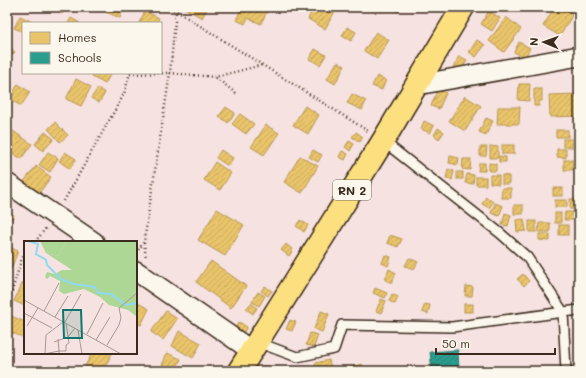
<svg xmlns="http://www.w3.org/2000/svg" width="586" height="378" font-family="Mali,sans-serif">
  <style>
    .homes { fill: url(#homes-hatch); stroke: #b59653 }
    .schools { fill: url(#schools-hatch); stroke: #2f7a6d }
    .lines { fill: none; stroke-linecap: round; stroke-linejoin: round }
    .service-casing { stroke: #3b2a1e; stroke-width: 12 }
    .minor-casing { stroke: #3b2a1e; stroke-width: 22 }
    .primary-casing { stroke: #3b2a1e; stroke-width: 25 }
    .path { stroke: #3b2a1e; stroke-width: 2.5; stroke-dasharray: 1 3; stroke-linecap: butt }
    .service { stroke: #fbf7ec; stroke-width: 9 }
    .minor { stroke: #fbf7ec; stroke-width: 19 }
    .primary { stroke: #fce080; stroke-width: 22 }
    .labels { text-anchor: middle; dominant-baseline: central; stroke-width: 4; stroke-linejoin: round; paint-order: stroke }
    .shield { fill: #fbf7ec; stroke: #75685c; stroke-width: 1 }
    .shield-label { font-size: 12px; font-weight: bold; fill: #3b2a1e }
    .inset-river { fill: none; stroke: #91d9f2; stroke-width: 2 }
    .inset-road { fill: none; stroke: #ab9892; stroke-width: 1 }
    .view { fill: #0f766e; fill-opacity: 0.15; stroke: #0f766e; stroke-width: 2 }
    .inset-edge { fill: none; stroke: #3b2a1e; stroke-width: 2 }
  </style>
  <defs>
    <pattern id="homes-hatch" width="6" height="6" patternUnits="userSpaceOnUse"><rect width="6" height="6" fill="#e9c46a"/><path d="M-1 1l2-2M0 6l6-6M5 7l2-2" fill="none" stroke="#c9a95b"/></pattern>
    <pattern id="schools-hatch" width="6" height="6" patternUnits="userSpaceOnUse"><rect width="6" height="6" fill="#2a9d8f"/><path d="M-1 1l2-2M0 6l6-6M5 7l2-2" fill="none" stroke="#258074"/></pattern>
  </defs>
  <rect width="100%" height="100%" fill="#f6e2e0"/>
  <filter id="ink" filterUnits="userSpaceOnUse"><feTurbulence type="fractalNoise" baseFrequency=".025" numOctaves="2"/><feDisplacementMap in="SourceGraphic" scale="8" xChannelSelector="R" yChannelSelector="G"/><feConvolveMatrix kernelMatrix="1 2 1 2 8 2 1 2 1" color-interpolation-filters="sRGB"/></filter>
  <g filter="url(#ink)">
    <g class="homes">
      <path d="M52 7H67L62 14Z"/>
      <path d="M108 7H124L120 18 106 12Z"/>
      <path d="M183 7H208L202 18Z"/>
      <path d="M242 7H264L268 9 261 24 248 18 245 24 236 20Z"/>
      <path d="M314 7 337 8 325 29 308 19Z"/>
      <path d="M389 7H401L398 12Z"/>
      <path d="M555 7H561L573 14 560 36 543 26Z"/>
      <path d="M145 11 159 18 157 23H139Z"/>
      <path d="M489 11 500 18 492 31 481 24Z"/>
      <path d="M20 16 35 23H23V32L14 28Z"/>
      <path d="M506 17 521 29 504 52 489 41Z"/>
      <path d="M71 18 80 23H68Z"/>
      <path d="M347 27 356 32 351 41 342 36Z"/>
      <path d="M376 32 389 40 377 59 364 51Z"/>
      <path d="M477 40 485 45 476 57 469 52Z"/>
      <path d="M519 42 530 48 525 58 514 52Z"/>
      <path d="M7 44 15 52 7 60Z"/>
      <path d="M315 49 326 55 320 65 309 59Z"/>
      <path d="M459 56 467 60 461 72 453 68Z"/>
      <path d="M337 62 345 66 335 84 327 79Z"/>
      <path d="M94 73H111L105 84 92 77Z"/>
      <path d="M377 76 386 80 382 90 372 86Z"/>
      <path d="M76 79 91 87 81 106 66 99Z"/>
      <path d="M18 84 30 92 21 106 9 99Z"/>
      <path d="M519 84H530L529 101 518 100Z"/>
      <path d="M98 88 105 93 99 103 91 98Z"/>
      <path d="M438 89 446 93 439 109 431 106Z"/>
      <path d="M534 89H542V101H539V106H534Z"/>
      <path d="M352 94 366 101 362 110 347 103Z"/>
      <path d="M579 94V116L550 117 549 95Z"/>
      <path d="M465 96 481 106 465 131 449 121Z"/>
      <path d="M305 106 319 115 308 134 293 125Z"/>
      <path d="M226 107 235 113 228 123 219 116Z"/>
      <path d="M498 107H520L519 124H497Z"/>
      <path d="M240 114 254 124 246 134 232 124Z"/>
      <path d="M486 118 493 121 486 135 479 132Z"/>
      <path d="M424 121 434 126 430 133 421 129Z"/>
      <path d="M55 122 68 135 60 142 48 129Z"/>
      <path d="M266 125 279 133 264 155 251 147Z"/>
      <path d="M438 128 444 132 439 139 434 135Z"/>
      <rect x="556" y="130" width="12" height="7"/>
      <path d="M13 131 32 144 21 159 7 149V139Z"/>
      <path d="M45 132 54 139 43 151 35 144Z"/>
      <path d="M356 132 363 137 360 142 352 137Z"/>
      <rect x="563" y="139" width="10" height="8"/>
      <path d="M349 141 354 144 350 151 345 147Z"/>
      <rect x="502" y="145" width="12" height="9"/>
      <path d="M490 146 498 147V158H490Z"/>
      <path d="M480 147H487L486 156H480Z"/>
      <path d="M557 149H566V158L557 157Z"/>
      <path d="M221 150 233 158 228 166 216 158Z"/>
      <path d="M313 150 322 155 318 162 309 157Z"/>
      <path d="M342 151 348 154 345 160 339 157Z"/>
      <path d="M48 152 58 158 50 172 39 165Z"/>
      <path d="M65 152 76 159 70 169 59 161Z"/>
      <path d="M300 156 318 166 302 193 284 182Z"/>
      <path d="M450 156 459 158 458 165 449 163Z"/>
      <path d="M499 156 506 157V162H499Z"/>
      <path d="M463 159H471L470 170 462 169Z"/>
      <rect x="564" y="160" width="9" height="10"/>
      <path d="M215 162 231 173 220 190 204 180Z"/>
      <path d="M479 163H485V171H478Z"/>
      <path d="M489 163 496 164V171H489Z"/>
      <path d="M36 166 51 177 37 196 22 184Z"/>
      <path d="M448 169 454 171 452 180 446 179Z"/>
      <rect x="457" y="172" width="6" height="7"/>
      <path d="M467 174 474 175 473 184 465 183Z"/>
      <path d="M490 175H499V184L490 183Z"/>
      <path d="M502 175 509 176V184H502Z"/>
      <rect x="476" y="177" width="10" height="8"/>
      <path d="M502 188H511V198H501Z"/>
      <rect x="553" y="188" width="10" height="8"/>
      <path d="M486 197 493 202 489 208 482 204Z"/>
      <rect x="570" y="199" width="7" height="10"/>
      <rect x="555" y="200" width="12" height="7"/>
      <path d="M495 203 503 206 499 216 491 213Z"/>
      <rect x="514" y="205" width="9" height="9"/>
      <path d="M217 209 244 225 225 256 198 240Z"/>
      <path d="M7 212 14 215 8 226H7Z"/>
      <path d="M565 212H576V220H564Z"/>
      <path d="M505 213 511 215 508 226 502 225Z"/>
      <rect x="555" y="213" width="6" height="10"/>
      <path d="M524 219 526 231 517 232 516 220Z"/>
      <path d="M300 220 308 225 304 232 296 226Z"/>
      <rect x="529" y="221" width="7" height="11"/>
      <path d="M539 223H550V232H538Z"/>
      <rect x="559" y="225" width="9" height="10"/>
      <path d="M539 234H550V241L539 240Z"/>
      <path d="M390 235 402 239 398 247 387 243Z"/>
      <path d="M286 244 293 250 289 256 281 250Z"/>
      <path d="M7 246 18 251 11 269 7 267Z"/>
      <path d="M385 255 391 257 388 266 382 263Z"/>
      <path d="M409 258 418 262 414 269 405 266Z"/>
      <path d="M211 261 246 286 231 308 196 282Z"/>
      <path d="M389 269 396 273 392 283 385 280Z"/>
      <path d="M523 274 529 281 524 286 517 279Z"/>
      <path d="M23 282 25 283V306L14 301Z"/>
      <path d="M265 286 272 291 268 296 261 291Z"/>
      <path d="M466 286 473 287 472 296H465Z"/>
      <path d="M375 288 387 293 385 298 373 293Z"/>
      <path d="M258 292 265 296 259 306 252 302Z"/>
      <path d="M392 294 398 297 395 304 389 301Z"/>
      <path d="M381 299 386 301 381 313 376 311Z"/>
      <path d="M136 302 149 309 141 325 136 323Z"/>
      <path d="M251 303 257 308 253 314 246 309Z"/>
      <path d="M425 304 430 305 428 314 422 312Z"/>
      <rect x="464" y="304" width="9" height="8"/>
      <path d="M166 311 177 319 163 340 151 332Z"/>
      <path d="M321 311 329 314 322 332 314 329Z"/>
      <path d="M11 316 25 322V338L7 331V326Z"/>
      <path d="M290 320 296 322 292 331 286 329Z"/>
      <path d="M239 322 247 327 242 335 234 329Z"/>
      <path d="M179 331 201 343 193 358 172 346Z"/>
      <path d="M310 333 318 335 314 347 306 345Z"/>
      <path d="M92 353H112L103 371H96L85 366Z"/>
      <path d="M167 353 181 359 175 371H167L161 368Z"/>
      <path d="M329 360 331 368 316 371 315 363Z"/>
      <path d="M362 364 364 371H336Z"/>
      <path d="M262 366H269L268 371H262Z"/>
    </g>
    <path class="schools" d="M458 350 459 371H432L430 352Z"/>
    <g class="lines">
      <g class="service-casing">
        <g id="service">
          <path d="M383 141 500 233 527 257 563 312 566 371"/>
          <path d="M257 342 297 357 334 349 342 325 452 327 579 310"/>
        </g>
      </g>
      <g class="minor-casing">
        <g id="minor">
          <path d="M417 85 579 56"/>
          <path d="M7 183 94 242"/>
          <path d="M136 271 252 351"/>
        </g>
      </g>
      <g class="primary-casing">
        <path id="primary" d="M239 371 383 141 463 7"/>
      </g>
      <g class="path">
        <path d="M170 7 368 131"/>
        <path d="M130 74 170 73 215 77 262 65"/>
        <path d="M216 78 237 94"/>
        <path d="M64 201 124 94 130 73"/>
        <path d="M35 242 46 228"/>
        <path d="M144 243 146 258"/>
        <path d="M136 253 144 242 170 73 176 11"/>
        <path d="M7 307 22 258 25 255"/>
      </g>
      <use href="#service" class="service"/>
      <use href="#minor" class="minor"/>
      <use href="#primary" class="primary"/>
    </g>
  </g>
  <g class="labels">
    <rect class="shield" x="333" y="180" width="38" height="20" rx="3"/>
    <g class="shield-label">
      <text x="352" y="190">RN 2</text>
    </g>
  </g>
  <g transform="translate(24 241)">
    <rect width="113" height="113" fill="#f6e2e0"/>
    <path d="M16 0 19 1 43 0 34 15 22 12Z" fill="#acd795"/>
    <path d="M43 0H113L112 75 104 69 85 64 76 56 60 48 40 53 35 50 36 40 26 35 23 38 21 36 23 31 31 33 38 29H48L22 12 34 15Z" fill="#acd795"/>
    <path class="inset-river" d="M4 0 14 3 12 13 22 19 23 24 37 38 49 43 71 46 74 52 87 53 102 64 113 62"/>
    <path class="inset-road" d="M0 59 97 113M20 70 35 42M0 72 28 87M31 76 44 55M41 81 57 53M3 85 14 67M54 89 58 113M63 93 79 62M72 99 86 76M30 101 44 96 51 87M83 104 95 84 97 77 95 67 113 52M20 113 35 110 34 98M21 113 22 94 39 81M35 113V110H42V104L45 102 42 82"/>
    <path class="view" d="M39 69H57L58 97H40Z"/>
    <rect width="113" height="113" class="inset-edge"/>
  </g>
  <rect width="586" height="378" fill="none" stroke="#fbf7ec" stroke-width="24"/>
  <rect x="12" y="12" width="562" height="354" fill="none" stroke="#3b2a1e" stroke-width="1.5" filter="url(#ink)"/>
  <rect x="22" y="22" width="140" height="52" fill="#fbf7ec" stroke="#aea59a"/>
  <rect x="30" y="32" width="20" height="12" fill="#e9c46a" stroke="#aea59a"/>
  <text x="58" y="42" font-size="12" fill="#3b2a1e">Homes</text>
  <rect x="30" y="52" width="20" height="12" fill="#2a9d8f" stroke="#aea59a"/>
  <text x="58" y="62" font-size="12" fill="#3b2a1e">Schools</text>
  <g transform="translate(544 42) rotate(272)" stroke="#fbf7ec" stroke-width="3" paint-order="stroke">
  <path d="M0-3L7 15L0 10L-7 15Z" fill="#3b2a1e"/>
  <text y="-6" font-size="11" font-weight="bold" text-anchor="middle" fill="#3b2a1e">N</text>
  </g>
  <path d="M436 348v6h119v-6" fill="none" stroke="#3b2a1e" stroke-width="2"/>
  <text x="442" y="348" font-size="12" fill="#3b2a1e" stroke="#fbf7ec" stroke-width="3" paint-order="stroke">50 m</text>
</svg>
